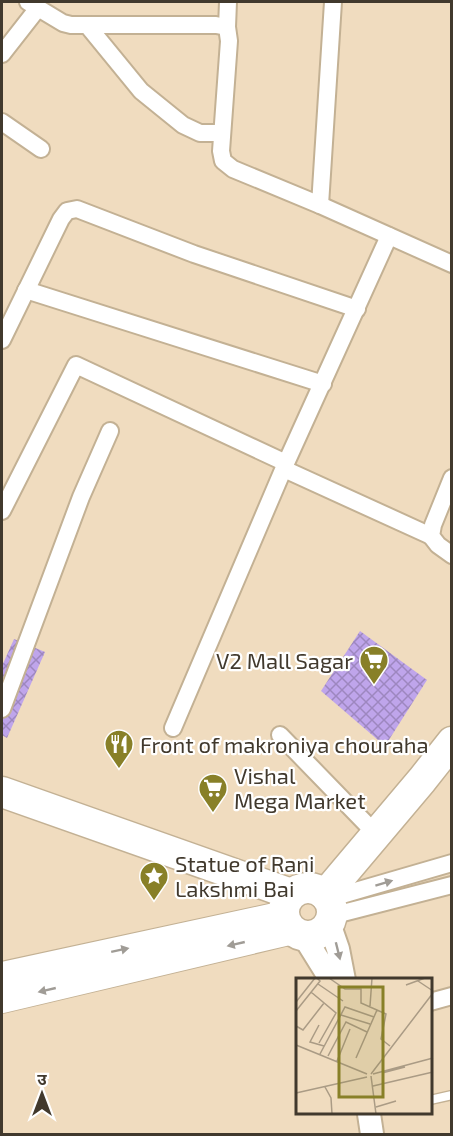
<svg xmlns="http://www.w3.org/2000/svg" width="453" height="1136" font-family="'Exo 2','Noto Sans Devanagari',sans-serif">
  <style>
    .building { fill: url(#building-cross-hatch) }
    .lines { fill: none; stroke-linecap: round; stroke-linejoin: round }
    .lane-casing { stroke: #c3b194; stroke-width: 11 }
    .street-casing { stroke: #c3b194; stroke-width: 20 }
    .secondary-casing { stroke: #c3b194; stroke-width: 26 }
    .primary-casing { stroke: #c3b194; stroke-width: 28 }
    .highway-casing { stroke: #c3b194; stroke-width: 33 }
    .lane { stroke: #fff; stroke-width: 8 }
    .street { stroke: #fff; stroke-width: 16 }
    .secondary { stroke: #fff; stroke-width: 22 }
    .primary { stroke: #fff; stroke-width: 26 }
    .highway { stroke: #fff; stroke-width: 30 }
    .oneway { fill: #a09c96 }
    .labels { text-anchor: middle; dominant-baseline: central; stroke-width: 4.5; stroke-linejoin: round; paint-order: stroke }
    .poi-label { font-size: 22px; fill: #41392d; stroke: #fff; text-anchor: start }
    .inset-road { fill: none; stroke: #aa9b85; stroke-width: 1.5 }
    .view { fill: #888028; fill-opacity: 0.15; stroke: #888028; stroke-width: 3 }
    .inset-edge { fill: none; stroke: #41392d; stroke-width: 3 }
  </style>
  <defs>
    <pattern id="building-cross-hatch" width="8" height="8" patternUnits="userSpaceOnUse" patternTransform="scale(1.5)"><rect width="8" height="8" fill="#bfa5eb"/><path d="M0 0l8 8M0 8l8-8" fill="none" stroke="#9d87bf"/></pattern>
  </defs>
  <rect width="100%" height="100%" fill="#f0dcbf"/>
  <g class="building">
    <path d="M360 631 427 680 385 746 321 691Z"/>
    <path d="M14 639 45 652 7 738 2 735V666Z"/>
  </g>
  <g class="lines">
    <g class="lane-casing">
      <path id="lane" d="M430 1100 452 1095"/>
    </g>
    <g class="street-casing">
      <g id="street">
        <path d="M28 2 63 23 71 25H216L227 27 229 41 221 151 223 161 233 169 320 205 452 264"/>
        <path d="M87 25 141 91 183 125 200 133H222"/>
        <path d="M227 27 228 2"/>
        <path d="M2 54 38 8"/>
        <path d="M2 122 41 149"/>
        <path d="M320 205 333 2"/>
        <path d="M26 290 323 384"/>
        <path d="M2 340 61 219 67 211 77 209 194 254 357 309"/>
        <path d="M284 469 431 536"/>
        <path d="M452 478 433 525 431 536 438 545 452 555"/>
        <path d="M2 511 76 365 286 463"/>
        <path d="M2 709 81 497 110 431"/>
        <path d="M173 728 286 463 389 236"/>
        <path d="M280 735 376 834"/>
        <path d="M328 899 452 863"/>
        <path d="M331 916 452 885"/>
        <path d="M430 1002 452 996"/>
      </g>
    </g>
    <g class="secondary-casing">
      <g id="secondary">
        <path d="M329 923 338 949 344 980"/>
        <path d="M303 935 331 980"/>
        <path d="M369 1114 372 1134"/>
      </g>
    </g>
    <g class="primary-casing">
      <g id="primary">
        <path d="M2 975 284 914"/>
        <path d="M2 1000 293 931"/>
      </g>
    </g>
    <g class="highway-casing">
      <g id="highway">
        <path d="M2 792 291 894"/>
        <circle cx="308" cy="912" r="24"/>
        <path d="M325 895 422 780 452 742"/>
      </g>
    </g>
    <use href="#lane" class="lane"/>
    <use href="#street" class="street"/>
    <use href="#secondary" class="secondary"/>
    <use href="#primary" class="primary"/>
    <use href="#highway" class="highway"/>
  </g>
  <defs><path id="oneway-solid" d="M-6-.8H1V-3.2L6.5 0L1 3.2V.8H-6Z" transform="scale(1.5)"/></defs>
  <g class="oneway">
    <use href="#oneway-solid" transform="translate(384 883) rotate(-17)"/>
    <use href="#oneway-solid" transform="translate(236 944) rotate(167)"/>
    <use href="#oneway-solid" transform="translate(120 950) rotate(-12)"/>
    <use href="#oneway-solid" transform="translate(338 951) rotate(76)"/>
    <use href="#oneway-solid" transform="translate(47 990) rotate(167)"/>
  </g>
  <defs>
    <g id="supermarket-pin" transform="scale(1.5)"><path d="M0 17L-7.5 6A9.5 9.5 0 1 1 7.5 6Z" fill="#888028" stroke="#fff"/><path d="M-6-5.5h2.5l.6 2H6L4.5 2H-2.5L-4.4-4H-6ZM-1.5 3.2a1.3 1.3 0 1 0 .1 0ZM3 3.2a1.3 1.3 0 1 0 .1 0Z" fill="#fff"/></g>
    <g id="restaurant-pin" transform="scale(1.5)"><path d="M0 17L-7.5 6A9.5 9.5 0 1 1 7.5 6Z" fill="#888028" stroke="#fff"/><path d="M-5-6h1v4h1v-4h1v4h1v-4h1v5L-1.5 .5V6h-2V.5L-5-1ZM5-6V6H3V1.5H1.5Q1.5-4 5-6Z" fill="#fff"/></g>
    <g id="sight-pin" transform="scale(1.5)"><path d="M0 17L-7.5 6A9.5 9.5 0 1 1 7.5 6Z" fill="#888028" stroke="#fff"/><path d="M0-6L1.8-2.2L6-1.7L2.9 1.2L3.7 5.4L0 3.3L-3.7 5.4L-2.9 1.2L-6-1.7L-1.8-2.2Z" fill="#fff"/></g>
  </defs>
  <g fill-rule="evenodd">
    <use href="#supermarket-pin" x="374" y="660"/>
    <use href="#restaurant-pin" x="119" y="744"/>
    <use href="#supermarket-pin" x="213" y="788"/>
    <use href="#sight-pin" x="154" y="876"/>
  </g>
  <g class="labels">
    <g class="poi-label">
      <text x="353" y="660" text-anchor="end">V2 Mall Sagar</text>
      <text x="140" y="744">Front of makroniya chouraha</text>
      <text x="234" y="775">Vishal<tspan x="234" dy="25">Mega Market</tspan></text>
      <text x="175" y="863">Statue of Rani<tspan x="175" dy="25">Lakshmi Bai</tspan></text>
    </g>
  </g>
  <g transform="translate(296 978)">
    <rect width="136" height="136" fill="#f0dcbf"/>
    <path class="inset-road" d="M33 0 49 11H65V25L90 36 85 61 94 68M122 3 137 13M22 6 47 23M110 7 129 0M15 14 40 35 23 65M0 24 19 0M74 28 76 0M0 33 24 3 21 0M45 37 74 46M23 47 14 64 28 68M0 48 7 52 28 25M0 67 71 96M24 76 49 29 78 39M32 78 50 44 71 54M60 80 81 32M41 83 54 51M86 95 109 89M75 96 137 15M77 96 137 80M75 98 80 136M77 108 137 94M29 109 35 120 36 136M0 115 71 99M80 129 100 123"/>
    <path class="view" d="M43 9H87V119H43Z"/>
    <rect width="136" height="136" class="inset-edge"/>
  </g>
  <rect width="453" height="1136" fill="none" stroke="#41392d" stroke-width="6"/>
  <g transform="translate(42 1094)" stroke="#ffffff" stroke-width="4.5" paint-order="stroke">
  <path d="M0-4.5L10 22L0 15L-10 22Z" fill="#41392d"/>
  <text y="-9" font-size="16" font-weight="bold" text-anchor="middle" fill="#41392d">उ</text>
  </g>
</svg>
